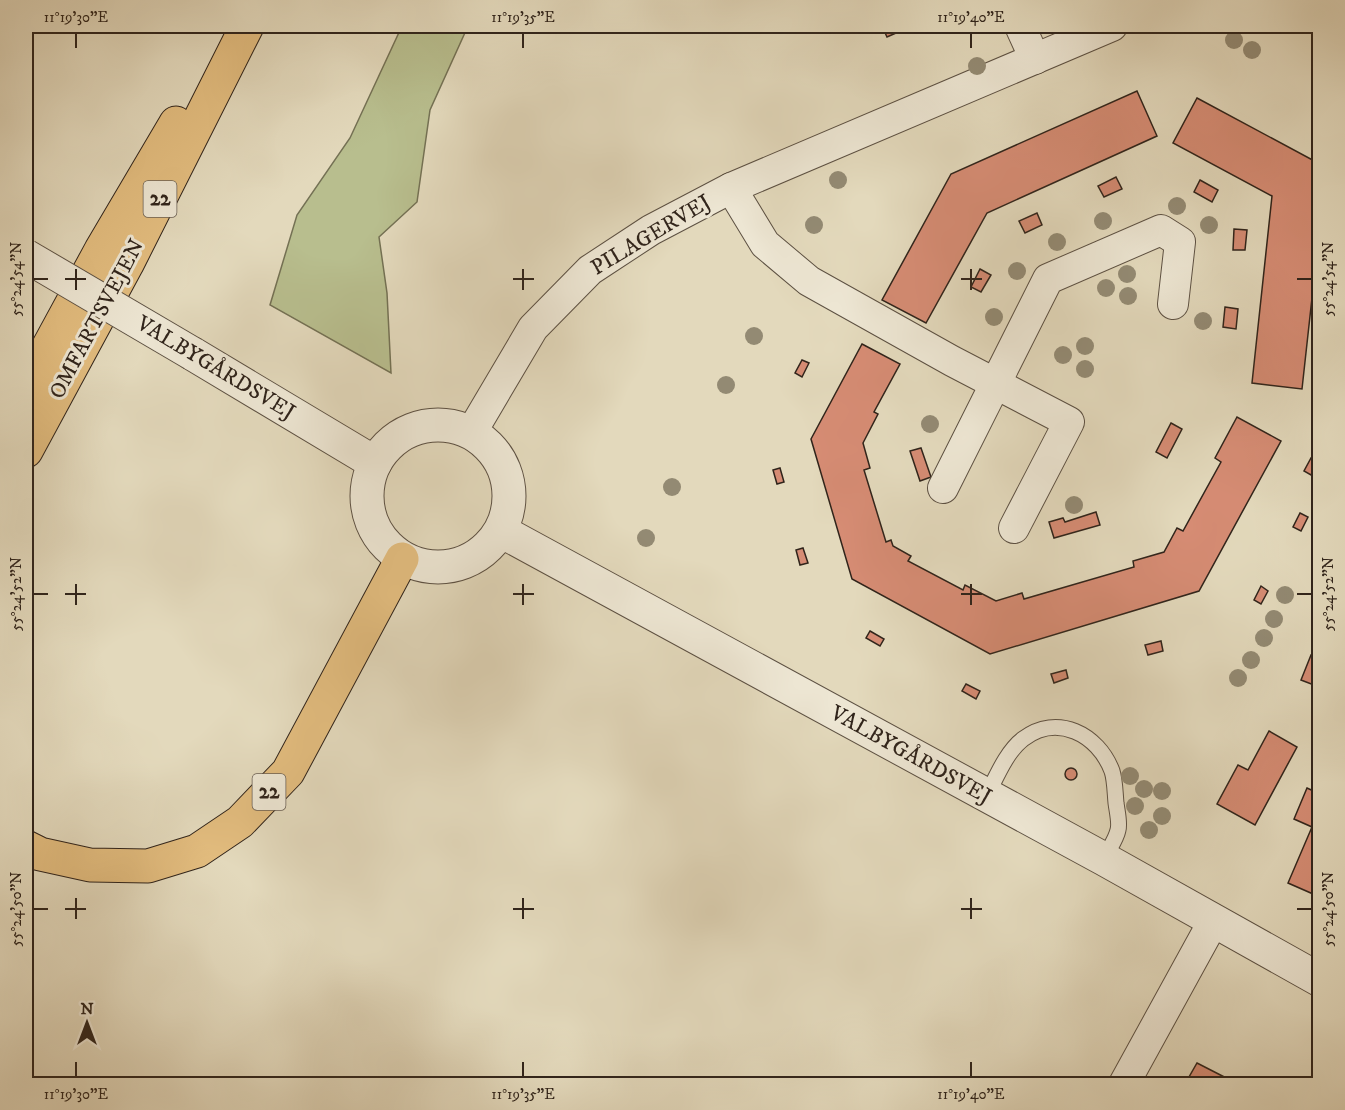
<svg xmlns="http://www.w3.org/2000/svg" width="1345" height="1110" font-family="'IM FELL DW Pica',serif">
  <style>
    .green { fill: #b8be8e; stroke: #747154; stroke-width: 1.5 }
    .building { fill: #d68c74; stroke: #30241b; stroke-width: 1.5 }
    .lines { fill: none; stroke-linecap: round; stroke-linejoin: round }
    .service-casing { stroke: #5d5143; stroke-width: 17 }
    .minor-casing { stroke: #5d5143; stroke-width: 32 }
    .tertiary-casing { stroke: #5d5143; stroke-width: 35 }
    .primary-casing { stroke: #30241b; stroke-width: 35 }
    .service { stroke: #ede6d3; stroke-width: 15 }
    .minor { stroke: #ede6d3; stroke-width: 30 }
    .tertiary { stroke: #ede6d3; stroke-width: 33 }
    .primary { stroke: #e2bc7e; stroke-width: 33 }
    .tertiary-bridge-casing { stroke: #5d5143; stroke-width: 35; stroke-linecap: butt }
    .tertiary-bridge { stroke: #ede6d3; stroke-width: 33 }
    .tree { fill: #938a73 }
    .ticks { fill: none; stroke: #30241b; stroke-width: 2 }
    .labels { text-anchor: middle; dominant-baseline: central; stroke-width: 6; stroke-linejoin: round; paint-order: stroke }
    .shield { fill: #ede6d3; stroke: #695e52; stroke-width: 1.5 }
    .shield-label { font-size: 21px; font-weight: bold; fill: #30241b }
    .street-label { font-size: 22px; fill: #30241b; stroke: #ede6d3 }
    .neatline { fill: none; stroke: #30241b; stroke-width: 2 }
    .ticks-label { font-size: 15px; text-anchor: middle; fill: #30241b }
  </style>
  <rect width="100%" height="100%" fill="#e3d9bc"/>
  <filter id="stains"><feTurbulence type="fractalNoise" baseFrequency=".00333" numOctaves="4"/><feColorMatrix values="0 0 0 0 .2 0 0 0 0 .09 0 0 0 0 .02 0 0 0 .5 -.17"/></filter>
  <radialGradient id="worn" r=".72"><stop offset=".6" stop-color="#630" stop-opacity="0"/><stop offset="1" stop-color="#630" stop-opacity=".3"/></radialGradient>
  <path class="green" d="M402 26H468L430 110 417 202 379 237 387 293 391 373 270 305 297 215 350 138Z"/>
  <g class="building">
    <path d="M882 26H912L887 37Z"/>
    <path d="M1137 91 1157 136 987 213 926 323 882 300 951 174Z"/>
    <path d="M1197 98 1320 164V225L1302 389 1252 383 1272 196 1173 143Z"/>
    <path d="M1116 177 1122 189 1104 197 1098 186Z"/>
    <path d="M1200 180 1218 190 1212 202 1194 192Z"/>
    <path d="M1037 213 1042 225 1025 233 1019 221Z"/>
    <path d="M1234 229 1247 230 1245 250H1233Z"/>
    <path d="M980 269 991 275 981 292 971 287Z"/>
    <path d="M1225 307 1238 309 1236 329 1223 327Z"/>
    <path d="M862 344 900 364 874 412 878 414 863 443 870 468 864 470 886 542 891 540 893 546 911 556 908 561 963 590 965 585 996 601 1022 593 1024 599 1134 567 1133 561 1164 552 1177 528 1183 531 1221 462 1215 458 1237 417 1281 441 1199 591 990 654 852 579 811 439Z"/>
    <path d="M802 360 809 363 802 377 795 373Z"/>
    <path d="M1171 423 1182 429 1167 458 1156 452Z"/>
    <path d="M921 448 931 477 920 481 910 451Z"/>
    <path d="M1311 458 1319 462 1311 475 1304 471Z"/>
    <path d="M780 468 784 482 777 484 773 470Z"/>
    <path d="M1096 512 1100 525 1054 538 1049 522 1063 518 1065 522Z"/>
    <path d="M1300 513 1308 517 1301 531 1293 527Z"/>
    <path d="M803 548 808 563 800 565 796 550Z"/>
    <path d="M1261 586 1268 591 1261 604 1254 600Z"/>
    <path d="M870 631 884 639 880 646 866 638Z"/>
    <path d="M1161 641 1163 651 1148 655 1145 645Z"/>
    <path d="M1311 655 1320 659 1319 687 1301 680Z"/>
    <path d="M1066 670 1068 678 1054 683 1051 674Z"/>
    <path d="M966 684 980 691 976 699 962 691Z"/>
    <path d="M1269 731 1297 747 1255 825 1217 804 1238 765 1248 770Z"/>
    <circle cx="1071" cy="774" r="6"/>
    <path d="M1307 788 1320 794V897L1288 883 1312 827 1294 819Z"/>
    <path d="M1197 1063 1238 1084H1185Z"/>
  </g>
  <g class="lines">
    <g class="service-casing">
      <path id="service" d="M986 797C996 778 1006 752 1023 739 1057 713 1098 734 1112 771 1115 780 1115 793 1116 803 1117 811 1120 823 1118 830 1116 840 1108 850 1104 859"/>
    </g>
    <g class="minor-casing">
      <g id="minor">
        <path d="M1020 26 1035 59"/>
        <path d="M731 188 765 244 809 281 952 361 1069 422 1014 528"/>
        <path d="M471 433 533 328 590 270 651 230 731 188 1112 26"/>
        <path d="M943 488 1048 279 1161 230 1180 242 1173 304"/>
        <path d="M1124 1084 1213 922"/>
      </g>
    </g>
    <g class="tertiary-casing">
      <g id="tertiary">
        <path d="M193 354 375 463"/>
        <circle cx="438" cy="496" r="71"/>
        <path d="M501 531 1104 859 1320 980"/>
      </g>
    </g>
    <g class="primary-casing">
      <g id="primary">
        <path d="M26 388 101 250 176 123"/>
        <path d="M26 451 127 264 247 26"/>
        <path d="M26 847 40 854 90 865 148 866 197 851 240 822 288 772 402 559"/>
      </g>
    </g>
    <use href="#service" class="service"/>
    <use href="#minor" class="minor"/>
    <use href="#tertiary" class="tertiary"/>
    <use href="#primary" class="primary"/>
    <g class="tertiary-bridge-casing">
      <path id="tertiary-bridge" d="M26 256 193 354"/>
    </g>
    <use href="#tertiary-bridge" class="tertiary-bridge"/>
  </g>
  <g class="tree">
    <circle cx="1234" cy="40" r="9"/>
    <circle cx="1252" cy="50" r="9"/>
    <circle cx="977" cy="66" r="9"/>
    <circle cx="838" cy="180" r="9"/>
    <circle cx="1177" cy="206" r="9"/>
    <circle cx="1103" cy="221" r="9"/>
    <circle cx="814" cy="225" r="9"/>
    <circle cx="1209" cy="225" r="9"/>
    <circle cx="1057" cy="242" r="9"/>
    <circle cx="1017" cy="271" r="9"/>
    <circle cx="1127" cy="274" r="9"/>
    <circle cx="1106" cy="288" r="9"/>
    <circle cx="1128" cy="296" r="9"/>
    <circle cx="994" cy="317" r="9"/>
    <circle cx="1203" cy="321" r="9"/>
    <circle cx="754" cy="336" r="9"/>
    <circle cx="1085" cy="346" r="9"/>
    <circle cx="1063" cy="355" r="9"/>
    <circle cx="1085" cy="369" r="9"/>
    <circle cx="726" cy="385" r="9"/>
    <circle cx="930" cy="424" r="9"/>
    <circle cx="672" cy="487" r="9"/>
    <circle cx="1074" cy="505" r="9"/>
    <circle cx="646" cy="538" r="9"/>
    <circle cx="1285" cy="595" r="9"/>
    <circle cx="1274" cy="619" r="9"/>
    <circle cx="1264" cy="638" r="9"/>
    <circle cx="1251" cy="660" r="9"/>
    <circle cx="1238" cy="678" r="9"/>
    <circle cx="1130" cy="776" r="9"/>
    <circle cx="1144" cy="789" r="9"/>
    <circle cx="1162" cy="791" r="9"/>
    <circle cx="1135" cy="806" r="9"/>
    <circle cx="1162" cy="816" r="9"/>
    <circle cx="1149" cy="830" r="9"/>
  </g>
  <path class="ticks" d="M76 33V48M523 33V48M971 33V48M76 269V290M523 269V290M971 269V290M33 279H48M65 279H86M513 279H534M961 279H982M1297 279H1312M76 584V605M523 584V605M971 584V605M33 594H48M65 594H86M513 594H534M961 594H982M1297 594H1312M76 898V919M523 898V919M971 898V919M33 909H48M65 909H86M513 909H534M961 909H982M1297 909H1312M76 1062V1077M523 1062V1077M971 1062V1077"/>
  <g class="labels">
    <g class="shield">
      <rect x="143.5" y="181" width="33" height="36" rx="4.5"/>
      <rect x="252.5" y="774" width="33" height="36" rx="4.5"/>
    </g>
    <g class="shield-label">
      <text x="160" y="199">22</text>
      <text x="269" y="792">22</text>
    </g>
    <g class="street-label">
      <text transform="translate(651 235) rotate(-31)">PILAGERVEJ</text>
      <text transform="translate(97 319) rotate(-62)">OMFARTSVEJEN</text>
      <text transform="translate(216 368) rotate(31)">VALBYGÅRDSVEJ</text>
      <text transform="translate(911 755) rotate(29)">VALBYGÅRDSVEJ</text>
    </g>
  </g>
  <rect width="1345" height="1110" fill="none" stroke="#e3d9bc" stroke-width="66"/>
  <g transform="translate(87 1023)" stroke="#ede6d3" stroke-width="4.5" paint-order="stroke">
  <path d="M0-4.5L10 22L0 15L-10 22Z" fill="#30241b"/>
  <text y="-9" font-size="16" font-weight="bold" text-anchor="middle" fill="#30241b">N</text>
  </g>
  <rect x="33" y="33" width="1279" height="1044" class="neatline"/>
  <g class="ticks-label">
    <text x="76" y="22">11°19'30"E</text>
    <text x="523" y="22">11°19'35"E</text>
    <text x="971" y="22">11°19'40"E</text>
    <text transform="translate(16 279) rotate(-90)" y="5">55°24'54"N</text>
    <text transform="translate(1328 279) rotate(-90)" y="5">55°24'54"N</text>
    <text transform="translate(16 594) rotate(-90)" y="5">55°24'52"N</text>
    <text transform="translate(1328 594) rotate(-90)" y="5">55°24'52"N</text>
    <text transform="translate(16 909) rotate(-90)" y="5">55°24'50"N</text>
    <text transform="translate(1328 909) rotate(-90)" y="5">55°24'50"N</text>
    <text x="76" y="1099">11°19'30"E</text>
    <text x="523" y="1099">11°19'35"E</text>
    <text x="971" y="1099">11°19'40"E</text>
  </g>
  <rect width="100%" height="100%" filter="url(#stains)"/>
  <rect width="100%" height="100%" fill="url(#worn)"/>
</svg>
